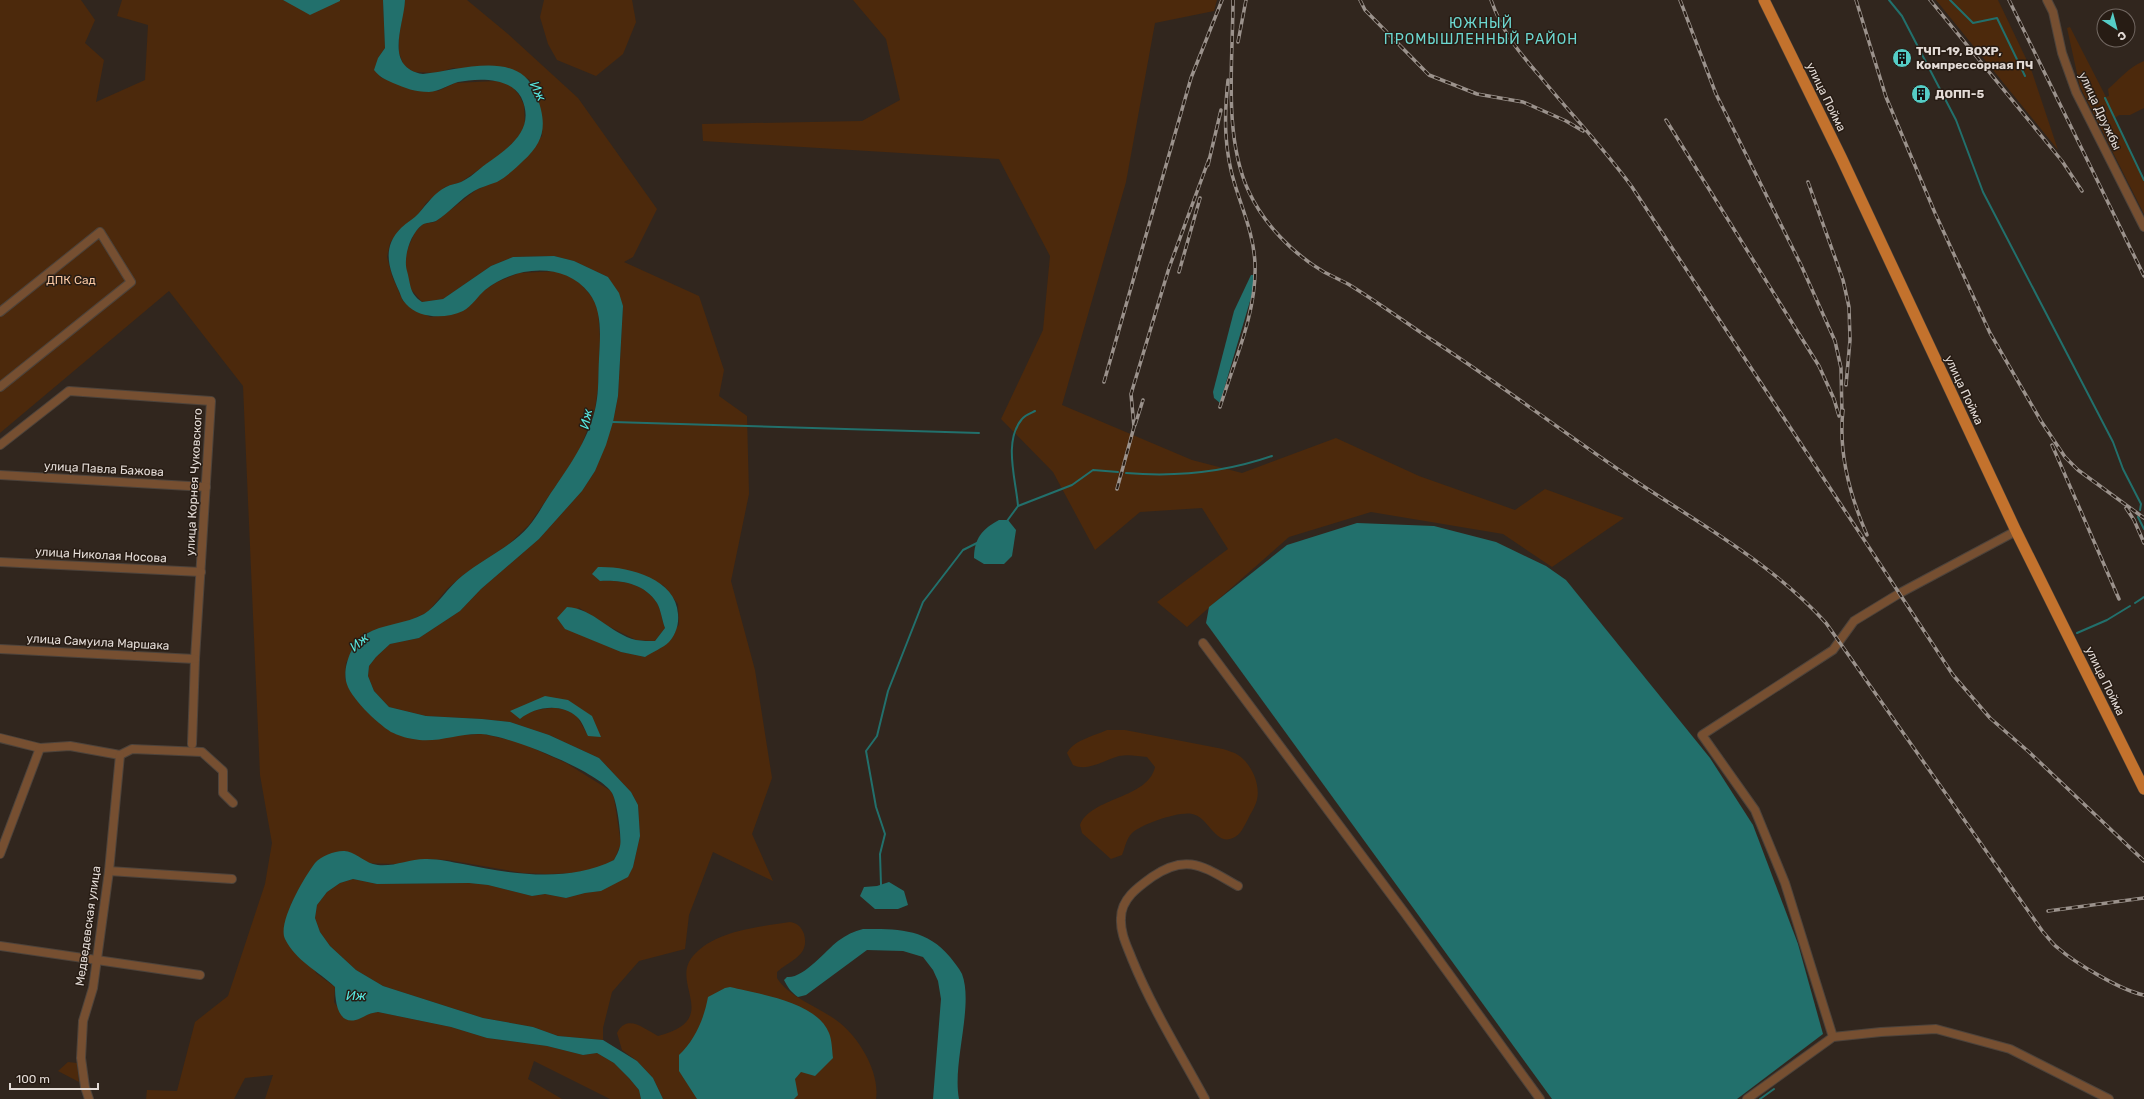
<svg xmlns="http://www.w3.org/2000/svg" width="2144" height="1099" font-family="Rubik,sans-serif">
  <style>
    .green { fill: #4c290c; fill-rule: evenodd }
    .water { fill: #22706c }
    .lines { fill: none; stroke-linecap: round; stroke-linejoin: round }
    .stream { stroke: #22706c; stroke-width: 2 }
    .minor-casing { stroke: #4d433b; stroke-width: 10 }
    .major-casing { stroke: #4d433b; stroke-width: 12 }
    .minor { stroke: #764f31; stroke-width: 8 }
    .major { stroke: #c3722d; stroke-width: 11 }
    .rail-casing { stroke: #9b928c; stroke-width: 3.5 }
    .rail { stroke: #271c14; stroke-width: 2; stroke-dasharray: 6; stroke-linecap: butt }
    .labels { text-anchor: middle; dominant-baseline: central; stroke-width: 3; stroke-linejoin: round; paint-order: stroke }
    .poi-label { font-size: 12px; font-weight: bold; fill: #e3dbd6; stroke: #271c14; text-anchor: start }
    .street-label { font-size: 12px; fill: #e3dbd6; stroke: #271c14 }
    .park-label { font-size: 12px; fill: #f6c5a1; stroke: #271c14 }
    .water-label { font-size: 13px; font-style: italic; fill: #58e8e0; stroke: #271c14 }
    .quarter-label { font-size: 14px; letter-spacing: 1px; fill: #6cd7d0; stroke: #271c14 }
  </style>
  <rect width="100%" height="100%" fill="#31261e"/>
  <g class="green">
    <path d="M0 0H81L95 20 85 43 104 60 96 102 145 80 148 25 117 16 122 0H283L289 3 340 0H383L385 48 378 58 380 77 390 81 438 91 455 83 496 81 510 84 519 95 524 105 525 126 519 136 503 153 461 182 445 187 426 203 418 215 400 229 390 243 387 257 392 276 403 301 430 317 446 315 463 311 483 291 497 282 519 273 558 271 572 277 581 284 592 297 598 309 600 340 598 388 595 409 579 452 529 525 509 544 463 575 447 589 428 612 402 624 366 633 359 640 346 663 345 679 372 716 395 734 460 735 483 734 519 742 566 763 611 791 614 798 621 844 614 860 601 867 580 873 546 874 523 873 448 860 425 859 397 864 316 862 291 904 316 973 335 987 334 1002 345 1018C358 1021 365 1013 378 1012L451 1027 487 1038 547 1046 583 1055 597 1053 614 1063 629 1078 639 1090 641 1099H610L534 1061 528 1079 562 1099H265L273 1075 245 1078 234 1099H146L147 1090 177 1091 195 1022 228 996 265 884 272 843 260 775 243 386 169 291 0 433Z"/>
    <path d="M405 0H467L508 34 578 98 657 209 633 257 624 262 699 296 724 370 719 396 747 416 749 494 731 581 755 670 772 778 752 834 773 881 713 852 689 915 685 949 639 961 612 992 603 1028V1040L558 1036 533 1027 483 1018 383 986 356 970 330 946 320 932 315 918 317 905 327 892 340 883 353 879 377 884 469 883 488 885 532 896 545 894 566 898 585 893 601 891 633 867 640 836 638 805 631 792 599 758 549 735 510 722 482 719 426 716 389 707 374 691 368 676 369 666 376 657 390 644 419 638 460 611 481 589 539 539 582 491 595 471 613 422 618 396 623 306 608 277 574 261 554 256 513 257 491 266 443 299 422 302 409 287 404 263 408 248 415 232 423 224 435 222 476 190 497 181 542 136C543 114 537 99 529 79L453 68 436 73 414 72 404 66 399 53V37ZM592 574 663 585 678 604 679 625 645 657 621 652 599 642 578 607 606 625 636 640 655 641 665 628C662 620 661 610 657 603 644 583 621 580 600 581ZM568 700 588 736C585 730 581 720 576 716 561 704 544 708 527 713Z"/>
    <path d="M544 0H632L636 22 623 54 596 76 557 60 548 44 540 17Z"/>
    <path d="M853 0H1217L1214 11 1155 23 1126 182 1062 405 1192 460 1242 473 1336 438 1419 476 1515 510 1545 489 1624 518 1552 567 1503 534 1371 512 1289 537 1187 627 1157 602 1228 549 1202 508 1140 512 1095 550 1053 472 1001 419 1043 330 1050 256 999 159 703 141 702 124 862 121 900 100 886 39Z"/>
    <path d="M1936 0H1998L2031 69 2058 150Z"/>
    <path d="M2070 27 2106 97 2109 96 2108 89C2120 79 2129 67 2144 61V108L2130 115H2119L2115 118 2144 180V214L2080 87 2067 28Z"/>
    <path d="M1107 730H1125L1223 749C1228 751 1234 752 1238 755 1252 764 1262 787 1256 803 1254 809 1250 814 1248 819 1244 826 1241 835 1233 838 1215 846 1209 817 1192 814 1179 811 1142 824 1132 833 1126 839 1125 848 1122 855L1111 859 1082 833 1080 825C1091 797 1148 799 1155 767L1147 757C1138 756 1128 754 1119 756 1104 760 1088 772 1073 765L1067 753C1074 740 1094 736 1107 730Z"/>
    <path d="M790 922C797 923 801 926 804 934 810 956 790 960 777 972V978C789 998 822 1008 840 1023 860 1039 880 1073 876 1099H663L653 1078 637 1061 622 1050 617 1033C627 1013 644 1029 658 1036 723 1019 669 984 693 956 715 930 759 927 790 922Z"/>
    <path d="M68 1062 77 1063 79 1082 58 1071Z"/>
  </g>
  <g class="water">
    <path d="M283 0H340V1L310 15Z"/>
    <path d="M383 0H405C404 26 383 67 423 74 458 71 520 48 536 94 547 123 546 140 523 161 515 169 506 177 497 182 489 185 481 187 474 191 460 199 450 212 436 221 432 223 426 222 422 225 410 234 403 258 407 271 411 285 409 293 422 302L443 299 491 266 513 257 554 256 574 261 608 277 619 293 623 306 618 396 613 422 606 445 595 471 582 491 539 539 481 589 460 611 419 638 390 644 376 657 369 666 368 676 374 691 389 707 426 716 482 719 510 722 549 735 599 758 631 792 638 805 640 836 633 867 628 877 601 891 585 893 566 898 545 894 532 896 488 885 469 883 377 884 353 879 340 883 327 892 317 905 315 918 320 932 330 946 356 970 383 986 483 1018 533 1027 558 1036 603 1040 637 1061 653 1078 663 1099H641L639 1090 629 1078 614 1063 597 1053 583 1055 547 1046 487 1038 451 1027 378 1012C370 1013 367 1015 361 1018 338 1029 335 1002 335 987 318 971 296 961 285 939 277 923 305 876 315 863 321 856 334 851 343 851 353 850 363 861 373 864 390 869 410 858 427 859 440 859 451 862 463 864 511 874 568 883 614 860 616 856 619 851 620 846 622 838 617 801 612 793 600 772 507 735 481 734 458 733 436 744 413 739 406 738 397 735 391 732 377 723 349 697 346 681 343 666 352 642 366 634 382 624 406 624 424 614 436 607 449 586 462 576 483 559 511 547 529 526 539 514 546 499 555 487 572 462 590 436 596 405 599 390 598 375 599 359 600 338 603 311 589 293 564 261 515 266 485 290 478 296 472 306 463 311 446 319 419 319 406 304 401 298 402 298 399 291 389 269 381 248 401 228 407 222 414 219 419 213 427 204 435 192 446 187 451 184 456 184 461 182 470 178 478 170 486 164 508 148 537 130 521 97 510 77 478 78 458 82 448 85 440 91 429 92 415 92 405 88 393 83 384 79 380 77 374 70L378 58 385 48Z"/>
    <path d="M1251 275H1254L1253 291 1220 403 1214 398 1213 392 1234 311Z"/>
    <path d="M999 520H1008L1016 530 1012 556 1004 564H984L974 558C974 539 982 529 999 520Z"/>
    <path d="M1357 523 1434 526 1496 542 1546 566 1566 580 1710 758 1753 825 1798 944 1823 1034 1737 1099H1552L1206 623 1209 607 1287 545Z"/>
    <path d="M598 567C627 566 676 578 678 614 679 624 676 634 669 642 663 648 652 652 645 657L621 652 565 629 557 618 567 607C593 608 611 634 636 640 642 641 649 641 655 641L665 628C662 620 661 610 657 603 644 583 621 580 600 581L592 574Z"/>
    <path d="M545 696 568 700 592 716 601 737 588 736C585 730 582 721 577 717 561 702 534 707 520 719L510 711Z"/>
    <path d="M889 882 904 891 908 905 898 909H875L860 896 864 887 877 886Z"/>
    <path d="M863 929C897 929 926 928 950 957 954 962 959 968 962 974 974 1006 952 1063 959 1099H933L941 999 938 981 933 970 923 957 903 951 867 950 806 995 798 997C791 992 788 988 784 980L787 977C803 979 825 951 838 941 846 935 854 931 863 929Z"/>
    <path d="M730 987C759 994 817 1002 829 1033 832 1040 832 1050 833 1058L815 1076 801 1072 795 1079 798 1095 794 1099H697L679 1071V1055C695 1040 704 1019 708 997L725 988Z"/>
  </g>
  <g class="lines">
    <g class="stream">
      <path d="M1889 0 1902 16 1956 120 1983 192 2113 442 2123 469 2141 504 2140 510"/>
      <path d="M1950 0 1973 23 1997 18 2025 76"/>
      <path d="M2105 98 2144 180"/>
      <path d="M613 422 979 433"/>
      <path d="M1126 473C1174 477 1226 472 1272 456"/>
      <path d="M1018 506 1072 485 1093 470 1118 472"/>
      <path d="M2138 517 2144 529"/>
      <path d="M1007 521 1018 506C1016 480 1003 441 1022 419 1025 415 1031 413 1035 411"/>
      <path d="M2135 603 2144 597"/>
      <path d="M2077 633 2107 620 2130 606"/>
      <path d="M881 885 880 854 885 834 876 807 866 751 877 736 888 691 923 602 963 550 977 543"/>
      <path d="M1760 1099 1774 1089"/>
    </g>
    <g class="minor-casing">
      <g id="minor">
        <path d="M2047 0 2053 12 2062 53 2076 92 2144 227"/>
        <path d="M0 312 100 232 131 282 0 387"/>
        <path d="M0 445 69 391 211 401 195 659 192 744"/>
        <path d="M0 475 206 487"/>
        <path d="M0 562 201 572"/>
        <path d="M1203 643 1404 912 1540 1099"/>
        <path d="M0 649 195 659"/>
        <path d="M0 738 40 748 70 746 120 755"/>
        <path d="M120 755 132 749 202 752 223 771V793L233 803"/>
        <path d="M0 854 40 748"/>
        <path d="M109 871 232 879"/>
        <path d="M0 946 200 975"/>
        <path d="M1833 1037 1785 883 1755 810 1702 735 1833 650 1854 621 1900 593 2016 531"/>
        <path d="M89 1099 85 1087 81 1058 83 1021 93 988 109 871 120 755"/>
        <path d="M1205 1099C1180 1053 1152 1008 1132 959 1127 946 1120 933 1121 918 1121 899 1138 887 1152 877 1188 852 1205 868 1238 886"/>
        <path d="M1747 1099 1833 1037 1881 1032 1936 1029 2010 1049 2109 1099"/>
      </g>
    </g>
    <g class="major-casing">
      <path id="major" d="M1764 0 1841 157 2016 531 2144 789"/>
    </g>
    <use href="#minor" class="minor"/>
    <use href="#major" class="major"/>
    <g class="rail-casing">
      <g id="rail">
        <path d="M1233 0C1233 60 1223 137 1249 192 1264 224 1293 254 1324 272 1332 276 1340 280 1348 284 1376 301 1402 320 1429 338 1499 383 1565 434 1634 480 1700 524 1773 564 1826 623L2043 932C2048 937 2052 944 2058 948 2075 963 2122 991 2144 995"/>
        <path d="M1360 0 1365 10 1429 75 1477 94 1523 102 1566 121 1583 131"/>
        <path d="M1491 0C1502 31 1517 50 1538 74 1569 112 1603 147 1632 187L1953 675 1990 718 2029 752 2144 861"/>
        <path d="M1680 0 1716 94 1801 265 1835 341 1841 368 1842 415"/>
        <path d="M1856 0 1886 97 1935 213 1990 333 2041 421 2065 457 2078 470 2144 518"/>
        <path d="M1930 0 2062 161 2082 191"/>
        <path d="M2009 0 2144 276"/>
        <path d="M1238 42 1246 0"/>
        <path d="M1666 120 1819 366 1834 399 1839 416"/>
        <path d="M1208 165 1221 110"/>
        <path d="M1808 182 1843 280 1849 307 1850 340 1846 385"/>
        <path d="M1179 272 1200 198"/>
        <path d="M1104 382 1191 78 1222 0"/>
        <path d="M1220 407C1234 362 1257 312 1255 264 1254 236 1243 211 1235 185 1224 150 1224 117 1228 80"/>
        <path d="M1843 410C1838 453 1850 496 1867 535"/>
        <path d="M1135 425 1143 400"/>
        <path d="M2052 445 2119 599"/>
        <path d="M1117 489 1134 427 1131 394 1169 268 1209 159"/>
        <path d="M2126 508 2134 520 2144 543"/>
        <path d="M2048 911 2144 898"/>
      </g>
    </g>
    <use href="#rail" class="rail"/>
  </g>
  <defs>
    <g id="building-disc" transform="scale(1)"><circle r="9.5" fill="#55cdc6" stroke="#271c14"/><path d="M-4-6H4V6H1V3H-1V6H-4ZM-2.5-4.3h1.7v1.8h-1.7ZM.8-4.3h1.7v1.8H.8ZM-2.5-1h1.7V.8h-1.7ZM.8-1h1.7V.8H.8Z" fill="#111"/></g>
  </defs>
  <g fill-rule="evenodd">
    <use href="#building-disc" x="1902" y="58"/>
    <use href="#building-disc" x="1921" y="94"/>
  </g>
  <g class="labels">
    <g class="poi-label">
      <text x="1916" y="51">ТЧП-19, ВОХР,<tspan x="1916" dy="14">Компрессорная ПЧ</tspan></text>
      <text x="1935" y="94">ДОПП-5</text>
    </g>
    <g class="street-label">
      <text transform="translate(1826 97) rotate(64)">улица Пойма</text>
      <text transform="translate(2100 111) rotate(65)">улица Дружбы</text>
      <text transform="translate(1964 390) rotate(65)">улица Пойма</text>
      <text transform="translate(104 469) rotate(3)">улица Павла Бажова</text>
      <text transform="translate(194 482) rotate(-87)">улица Корнея Чуковского</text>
      <text transform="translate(101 555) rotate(3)">улица Николая Носова</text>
      <text transform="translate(98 642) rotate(3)">улица Самуила Маршака</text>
      <text transform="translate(2105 681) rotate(64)">улица Пойма</text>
      <text transform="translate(88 926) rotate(-82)">Медведевская улица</text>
    </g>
    <g class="park-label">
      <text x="71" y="280">ДПК Сад</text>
    </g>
    <g class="water-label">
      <text transform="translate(538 91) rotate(63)">Иж</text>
      <text transform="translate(586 419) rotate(-79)">Иж</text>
      <text transform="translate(359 642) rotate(-40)">Иж</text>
      <text x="356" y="995">Иж</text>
    </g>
    <g class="quarter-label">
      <text x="1481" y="23">ЮЖНЫЙ<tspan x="1481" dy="16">ПРОМЫШЛЕННЫЙ РАЙОН</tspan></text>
    </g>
  </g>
  <g transform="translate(2116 28) rotate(144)"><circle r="19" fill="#271c14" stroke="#726862"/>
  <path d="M0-3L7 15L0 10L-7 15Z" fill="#55cdc6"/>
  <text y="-6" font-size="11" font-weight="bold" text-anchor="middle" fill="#e3dbd6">С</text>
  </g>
  <path d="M10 1083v6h88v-6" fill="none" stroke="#e3dbd6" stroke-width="2"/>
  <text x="16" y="1083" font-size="12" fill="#e3dbd6" stroke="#271c14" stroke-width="3" paint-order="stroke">100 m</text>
</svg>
